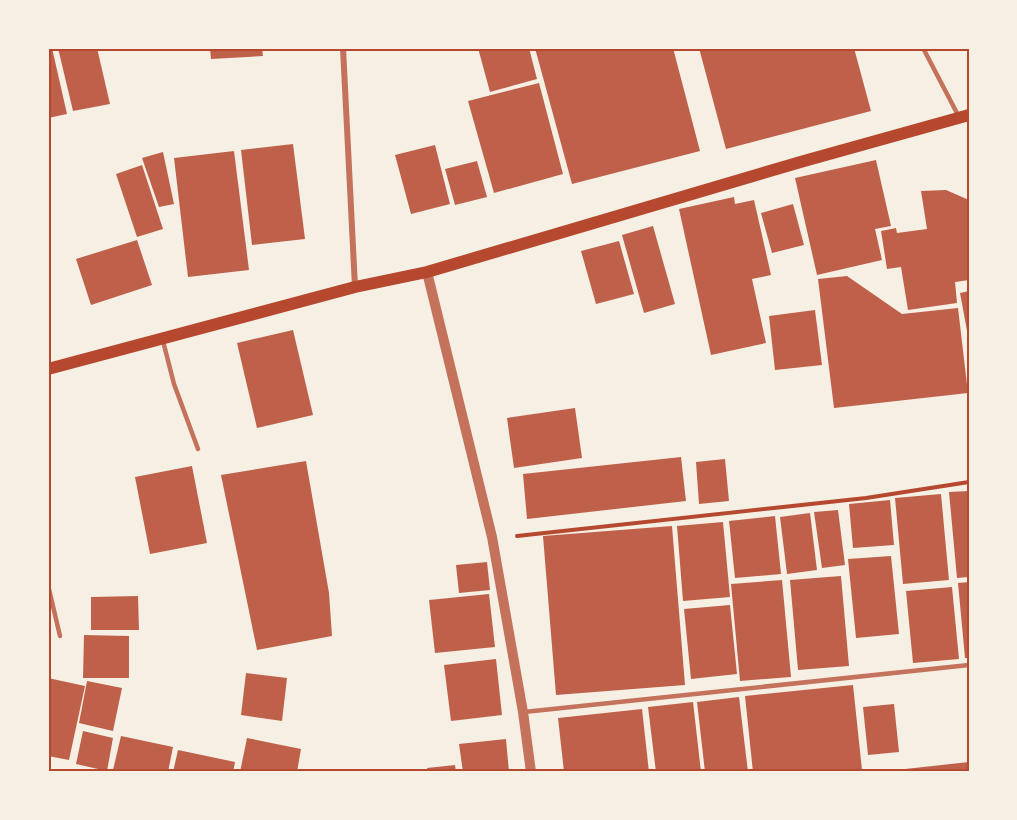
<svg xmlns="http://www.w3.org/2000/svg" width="1017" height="820" font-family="'Times New Roman',serif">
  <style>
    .building { fill: #bf614a }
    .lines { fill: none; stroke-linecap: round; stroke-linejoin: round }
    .path { stroke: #b5482f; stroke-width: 4 }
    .service { stroke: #c5725c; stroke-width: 4.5 }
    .minor { stroke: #c5725c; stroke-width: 6 }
    .tertiary { stroke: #c5725c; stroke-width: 10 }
    .secondary { stroke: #b5482f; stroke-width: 12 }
    .neatline { fill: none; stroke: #b5482f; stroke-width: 2 }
  </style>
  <rect width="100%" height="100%" fill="#f6efe4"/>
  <g class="building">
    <path d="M48 48H52L67 114 48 118Z"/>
    <path d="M58 48H97L110 104 73 111Z"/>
    <path d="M210 48H262L263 56 211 59Z"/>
    <path d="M478 48H529L537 79 490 92Z"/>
    <path d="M535 48H673L700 151 572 184Z"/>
    <path d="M699 48H854L871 111 726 149Z"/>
    <path d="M539 83 563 174 494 193 468 101Z"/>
    <path d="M293 144 305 239 252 245 241 150Z"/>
    <path d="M435 145 450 204 411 214 395 155Z"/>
    <path d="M234 151 249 270 188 277 174 158Z"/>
    <path d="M163 152 174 204 159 207 142 158Z"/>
    <path d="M876 160 891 226 875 229 882 260 817 275 795 178Z"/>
    <path d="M477 161 487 197 455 205 445 169Z"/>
    <path d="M142 165 163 229 137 237 116 174Z"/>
    <path d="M946 190 969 200V280L955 282 957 303 908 310 901 267 887 269 881 231 896 228 897 233 927 229 921 191Z"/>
    <path d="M734 197 735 204 754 200 771 275 752 279 766 343 711 355 679 209Z"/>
    <path d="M793 204 804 245 772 253 761 213Z"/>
    <path d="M653 226 675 304 644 313 622 235Z"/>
    <path d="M137 240 152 285 91 305 76 259Z"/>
    <path d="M619 241 634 294 596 304 581 251Z"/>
    <path d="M847 276 902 314 958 308 968 393 834 408 818 279Z"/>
    <path d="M969 291V336H968L960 293Z"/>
    <path d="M815 310 822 365 775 370 769 316Z"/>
    <path d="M293 330 313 415 257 428 237 343Z"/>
    <path d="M575 408 582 458 514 468 507 418Z"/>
    <path d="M681 457 686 501 527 519 523 474Z"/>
    <path d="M725 459 729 501 699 504 696 462Z"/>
    <path d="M306 461 329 593 332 636 257 650 221 475Z"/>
    <path d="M192 466 207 543 150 554 135 477Z"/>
    <path d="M969 491V577L957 578 949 492Z"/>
    <path d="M941 494 949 580 903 584 895 498Z"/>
    <path d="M890 500 894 545 853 548 849 504Z"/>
    <path d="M838 510 845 565 822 568 814 512Z"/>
    <path d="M810 513 817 570 787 574 780 517Z"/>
    <path d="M775 516 781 574 735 578 729 521Z"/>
    <path d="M723 522 730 597 683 601 677 526Z"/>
    <path d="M672 526 685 685 556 695 543 536Z"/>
    <path d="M891 556 899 634 856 638 848 559Z"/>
    <path d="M487 562 490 590 459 593 456 565Z"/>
    <path d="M841 576 849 666 798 670 790 580Z"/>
    <path d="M782 580 791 677 740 681 731 584Z"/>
    <path d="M969 582V658H965L958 583Z"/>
    <path d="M952 587 959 659 913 663 906 591Z"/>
    <path d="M489 594 495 647 435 653 429 600Z"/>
    <path d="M138 596 139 630H91V597Z"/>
    <path d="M730 605 737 674 691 679 684 609Z"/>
    <path d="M84 635 129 636V678H83Z"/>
    <path d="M496 659 502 715 451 721 444 665Z"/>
    <path d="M246 673 287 678 282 721 241 715Z"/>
    <path d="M48 678 85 686 69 760 48 756Z"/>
    <path d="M87 681 122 688 113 731 79 723Z"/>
    <path d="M853 685 862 770 753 772 745 696Z"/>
    <path d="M739 697 748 772H705L697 702Z"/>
    <path d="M693 702 701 772H656L648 707Z"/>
    <path d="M894 704 899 752 868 755 863 707Z"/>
    <path d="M642 709 649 772H564L558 718Z"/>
    <path d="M83 731 113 738 107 771 76 764Z"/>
    <path d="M121 736 173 747 168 772 113 770Z"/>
    <path d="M247 738 301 749 297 772H240Z"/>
    <path d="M506 739 509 772H463L459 744Z"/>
    <path d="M178 750 235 762 233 772H173Z"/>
    <path d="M969 762V772H905V769Z"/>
    <path d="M455 765 456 772H428L427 768Z"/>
  </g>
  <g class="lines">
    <path class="path" d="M517 536 866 498 969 482"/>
    <g class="service">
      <path d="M923 48 958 115"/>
      <path d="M163 341 174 384 198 449"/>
      <path d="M48 585 60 636"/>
      <path d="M524 712 969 665"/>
    </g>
    <path class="minor" d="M343 48 355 287"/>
    <path class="tertiary" d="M427 272 492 537 523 712 531 772"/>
    <path class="secondary" d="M48 369 355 287 427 272 804 161 969 115"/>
  </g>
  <rect width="1017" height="820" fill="none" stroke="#f6efe4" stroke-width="99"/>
  <rect x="50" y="50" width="918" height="720" class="neatline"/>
</svg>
